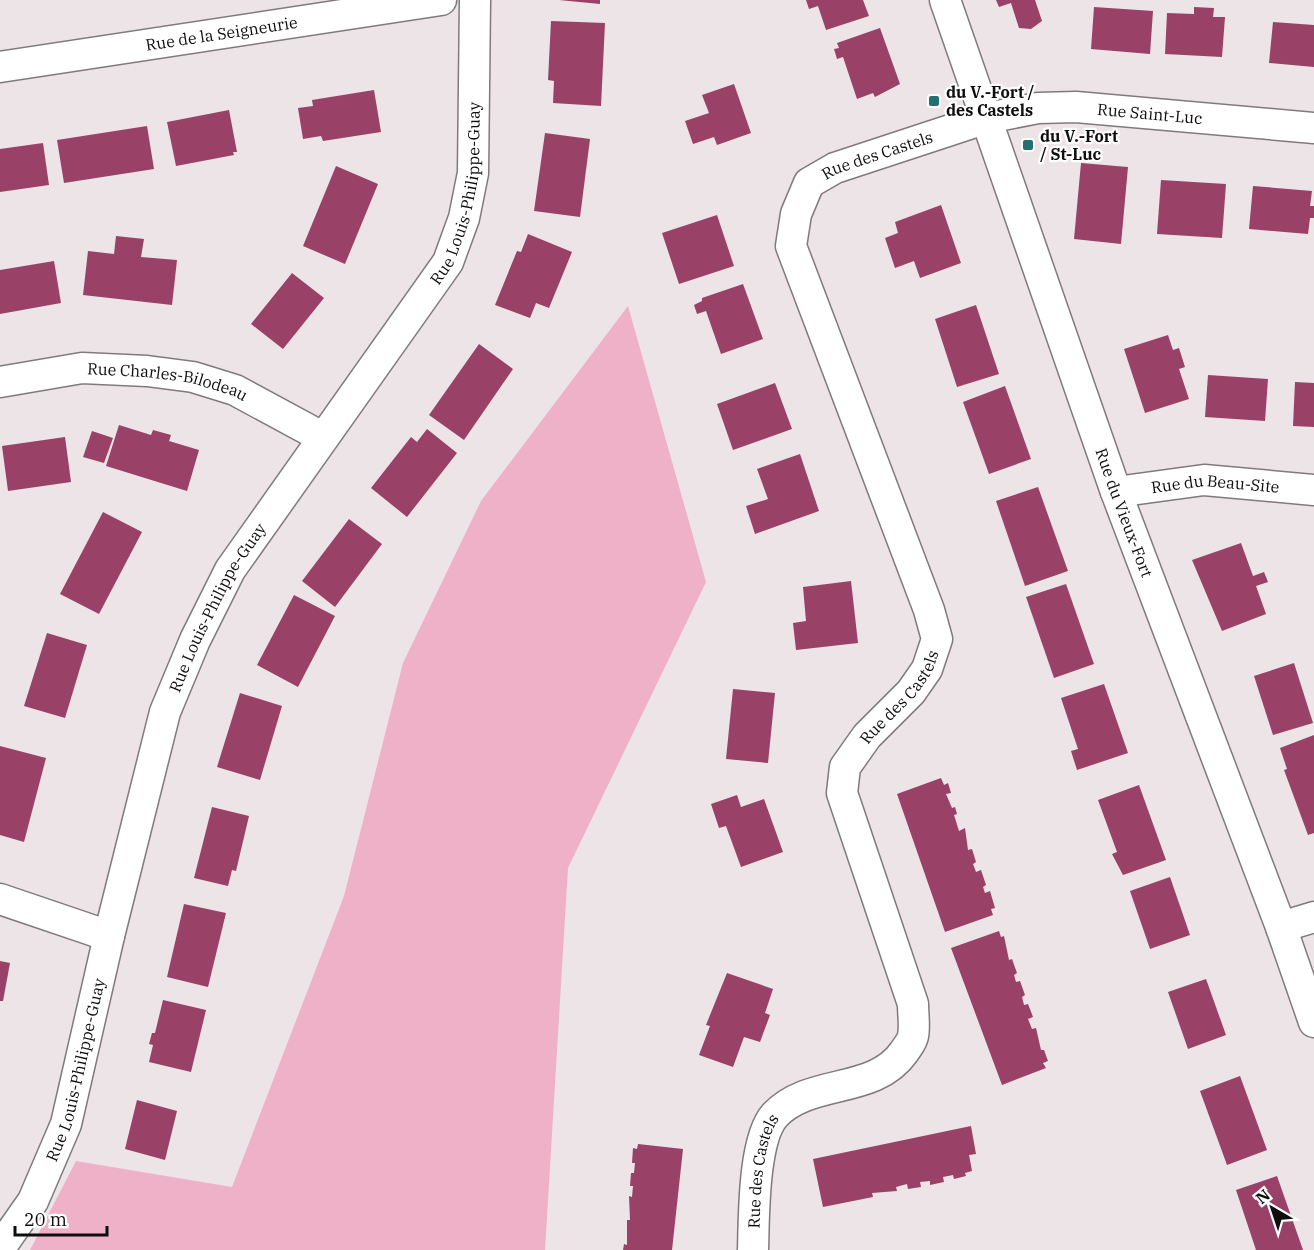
<svg xmlns="http://www.w3.org/2000/svg" width="1314" height="1250" font-family="'IBM Plex Serif',serif">
  <style>
    .green { fill: #efb1c7 }
    .building { fill: #994167 }
    .lines { fill: none; stroke-linecap: round; stroke-linejoin: round }
    .minor-casing { stroke: #817a7c; stroke-width: 33 }
    .minor { stroke: #fff; stroke-width: 30 }
    .poi-dot { fill: #246f72; stroke: #fff; stroke-width: 2 }
    .labels { text-anchor: middle; dominant-baseline: central; stroke-width: 4.5; stroke-linejoin: round; paint-order: stroke }
    .street-label { font-size: 16px; fill: #0f0d0d; stroke: #fff }
    .poi-label { font-size: 16px; font-weight: bold; fill: #0f0d0d; stroke: #fff; text-anchor: start }
  </style>
  <rect width="100%" height="100%" fill="#ece4e6"/>
  <path class="green" d="M628 306 706 582 568 868 545 1250H30L76 1161 232 1187 344 896 403 663 481 501Z"/>
  <g class="building">
    <path d="M559 0H600V4Z"/>
    <path d="M806 0H863L869 16 826 30 818 6 809 9Z"/>
    <path d="M996 0H1035L1042 21 1031 29 1019 28 1011 3 999 7Z"/>
    <path d="M1094 7 1153 11 1150 54 1091 49Z"/>
    <path d="M1194 7 1214 8 1213 17H1225L1222 57 1165 54 1167 13 1194 14Z"/>
    <path d="M551 21 605 23 601 106 553 103 554 81 548 80Z"/>
    <path d="M1273 22 1314 25V67L1269 63Z"/>
    <path d="M880 28 900 84 875 97 873 93 857 99 843 57 837 59 834 49 839 48 837 43Z"/>
    <path d="M734 84 751 133 717 145 714 137 693 144 685 121 709 113 702 95Z"/>
    <path d="M374 90 381 132 323 141 321 136 303 139 298 108 313 106 312 100Z"/>
    <path d="M229 110 237 152H233L234 155 176 166 167 122Z"/>
    <path d="M147 126 154 169 64 183 57 140Z"/>
    <path d="M545 133 590 139 580 217 534 211Z"/>
    <path d="M43 143 49 185 0 192V149Z"/>
    <path d="M1081 163 1128 167 1121 244 1074 239Z"/>
    <path d="M336 166 378 184 345 264 303 246Z"/>
    <path d="M1161 180 1226 184 1222 238 1157 234Z"/>
    <path d="M1253 186 1312 191 1310 206H1314V218H1310L1308 234 1249 229Z"/>
    <path d="M941 205 961 263 920 278 914 261 895 268 885 238 898 233 895 222Z"/>
    <path d="M717 215 734 266 679 284 662 233Z"/>
    <path d="M528 234 572 252 549 308 536 303 530 318 495 305 517 251 521 252Z"/>
    <path d="M116 236 144 239 141 257 177 260 172 305 83 295 88 251 114 254Z"/>
    <path d="M54 261 61 303 0 314V270Z"/>
    <path d="M292 273 324 298 283 349 251 324Z"/>
    <path d="M743 284 763 339 721 354 706 311 697 314 694 305 702 301V298Z"/>
    <path d="M976 305 999 374 957 387 935 319Z"/>
    <path d="M1168 335 1173 350 1179 348 1185 367 1179 369 1189 399 1145 413 1124 349Z"/>
    <path d="M479 344 513 369 464 440 429 415Z"/>
    <path d="M1208 375 1268 379 1265 421 1205 417Z"/>
    <path d="M1295 382 1314 383V427L1293 426Z"/>
    <path d="M775 383 792 429 733 450 717 404Z"/>
    <path d="M1005 386 1031 459 989 474 963 402Z"/>
    <path d="M119 425 151 435 153 430 171 435 169 441 199 450 187 491 106 466Z"/>
    <path d="M427 429 457 453 407 517 371 488 411 437 417 442Z"/>
    <path d="M92 431 113 438 104 463 83 457Z"/>
    <path d="M65 437 71 482 8 491 2 446Z"/>
    <path d="M800 454 819 511 755 534 746 506 768 499 757 469Z"/>
    <path d="M1038 487 1068 571 1025 586 996 501Z"/>
    <path d="M103 512 142 532 99 614 60 594Z"/>
    <path d="M349 519 382 544 335 607 302 581Z"/>
    <path d="M1241 543 1253 576 1264 572 1268 582 1256 586 1266 614 1222 631 1192 560Z"/>
    <path d="M851 581 858 643 796 650 793 623 806 621 803 587Z"/>
    <path d="M1066 584 1094 664 1054 678 1026 597Z"/>
    <path d="M294 595 335 616 298 687 257 665Z"/>
    <path d="M47 633 87 645 65 718 24 706Z"/>
    <path d="M1294 663 1313 723 1273 735 1254 676Z"/>
    <path d="M1104 684 1128 753 1077 770 1071 751 1078 749 1061 698Z"/>
    <path d="M733 689 775 693 768 763 726 759Z"/>
    <path d="M240 693 282 706 260 780 217 767Z"/>
    <path d="M1314 735V833L1308 835 1284 770 1287 769 1280 748Z"/>
    <path d="M0 746 46 758 24 842 0 835Z"/>
    <path d="M941 778 944 785 948 783 951 793 946 794 952 808 955 807 957 814 954 815 959 831 965 828 968 850 972 849 976 862 973 864 976 872 981 870 986 885 983 887 985 893 990 891 995 908 991 909 993 915 945 932 897 794Z"/>
    <path d="M1139 785 1166 860 1123 875 1112 854 1117 852 1098 800Z"/>
    <path d="M737 795 741 807 764 799 783 852 741 867 726 826 719 828 711 804Z"/>
    <path d="M212 807 249 816 236 871 232 870 228 886 194 878Z"/>
    <path d="M1170 877 1190 935 1150 949 1130 891Z"/>
    <path d="M184 904 226 913 208 987 167 977Z"/>
    <path d="M999 931 1001 937 1004 936 1009 960 1012 959 1017 973 1014 975 1016 982 1020 981 1025 995 1022 997 1024 1005 1028 1004 1033 1017 1028 1019 1032 1029 1036 1028 1041 1050H1044L1048 1061 1043 1063 1046 1068 1002 1085 951 948Z"/>
    <path d="M0 961 10 963 3 1001H0Z"/>
    <path d="M727 973 773 989 765 1013 770 1015 760 1042 744 1037 733 1067 699 1055 710 1026 706 1025Z"/>
    <path d="M1206 979 1226 1035 1188 1049 1168 992Z"/>
    <path d="M163 1000 206 1010 191 1072 149 1062 153 1045 149 1044 152 1033H155Z"/>
    <path d="M1240 1076 1267 1150 1227 1165 1200 1091Z"/>
    <path d="M137 1100 177 1111 165 1160 125 1149Z"/>
    <path d="M971 1126 976 1154 969 1155 972 1171 965 1173 966 1176 954 1179 953 1175 943 1177 944 1182 930 1185V1181L920 1182 921 1187 908 1189 907 1184 896 1187 897 1191 872 1193 873 1197 823 1207 813 1159Z"/>
    <path d="M638 1144 683 1149 672 1250H623L624 1244 627 1245V1220H630L629 1196 632 1197 633 1186H630L631 1173H634L635 1163H632L633 1148 637 1149Z"/>
    <path d="M1277 1176 1303 1250H1256L1236 1190Z"/>
  </g>
  <g class="lines">
    <g class="minor-casing">
      <g id="minor">
        <path id="s1" d="M945 0 1116 492 1281 927 1314 1022"/>
        <path id="s2" d="M0 67 441 0"/>
        <path id="s3" d="M0 382 82 368 147 371 193 377 235 390 322 437"/>
        <path id="s4" d="M1116 492 1204 480 1314 490"/>
        <path d="M0 899 109 936"/>
        <path d="M1281 927 1314 917"/>
        <path id="s5" d="M0 1248 33 1201 66 1124 109 936 165 712 195 640 230 570 448 262 464 218 473 173 475 0"/>
        <path id="s6" d="M753 1250C754 1218 753 1139 775 1115 810 1078 874 1095 904 1052 907 1047 912 1042 913 1036 915 1027 913 1014 913 1004L842 793 845 767 867 736 911 692 927 669 937 639 929 610 791 246 796 214 809 183 835 168 987 118 1038 108 1076 107 1314 128"/>
      </g>
    </g>
    <use href="#minor" class="minor"/>
  </g>
  <g class="poi-dot">
    <rect x="928" y="95" width="12" height="12" rx="3"/>
    <rect x="1022" y="139" width="12" height="12" rx="3"/>
  </g>
  <g class="labels">
    <g class="street-label">
      <text stroke="none"><textPath href="#s2" startOffset="224">Rue de la Seigneurie</textPath></text>
      <text stroke="none"><textPath href="#s6" startOffset="1584">Rue Saint-Luc</textPath></text>
      <text stroke="none"><textPath href="#s6" startOffset="1304">Rue des Castels</textPath></text>
      <text stroke="none"><textPath href="#s5" startOffset="1168">Rue Louis-Philippe-Guay</textPath></text>
      <text stroke="none"><textPath href="#s3" startOffset="170">Rue Charles-Bilodeau</textPath></text>
      <text stroke="none"><textPath href="#s4" startOffset="100">Rue du Beau-Site</textPath></text>
      <text stroke="none"><textPath href="#s1" startOffset="543">Rue du Vieux-Fort</textPath></text>
      <text stroke="none"><textPath href="#s5" startOffset="682">Rue Louis-Philippe-Guay</textPath></text>
      <text stroke="none"><textPath href="#s6" startOffset="674">Rue des Castels</textPath></text>
      <text stroke="none"><textPath href="#s5" startOffset="196">Rue Louis-Philippe-Guay</textPath></text>
      <text stroke="none"><textPath href="#s6" startOffset="80">Rue des Castels</textPath></text>
    </g>
    <g class="poi-label">
      <text x="946" y="92">du V.-Fort /<tspan x="946" dy="18">des Castels</tspan></text>
      <text x="1040" y="136">du V.-Fort<tspan x="1040" dy="18">/ St-Luc</tspan></text>
    </g>
  </g>
  <g transform="translate(1272 1208) rotate(321)" stroke="#ffffff" stroke-width="4.5" paint-order="stroke">
  <path d="M0-4.5L10 22L0 15L-10 22Z" fill="#0f0d0d"/>
  <text y="-9" font-size="16" font-weight="bold" text-anchor="middle" fill="#0f0d0d">N</text>
  </g>
  <path d="M15 1226v9h92v-9" fill="none" stroke="#0f0d0d" stroke-width="3"/>
  <text x="24" y="1226" font-size="18" fill="#0f0d0d" stroke="#ffffff" stroke-width="4.5" paint-order="stroke">20 m</text>
</svg>
